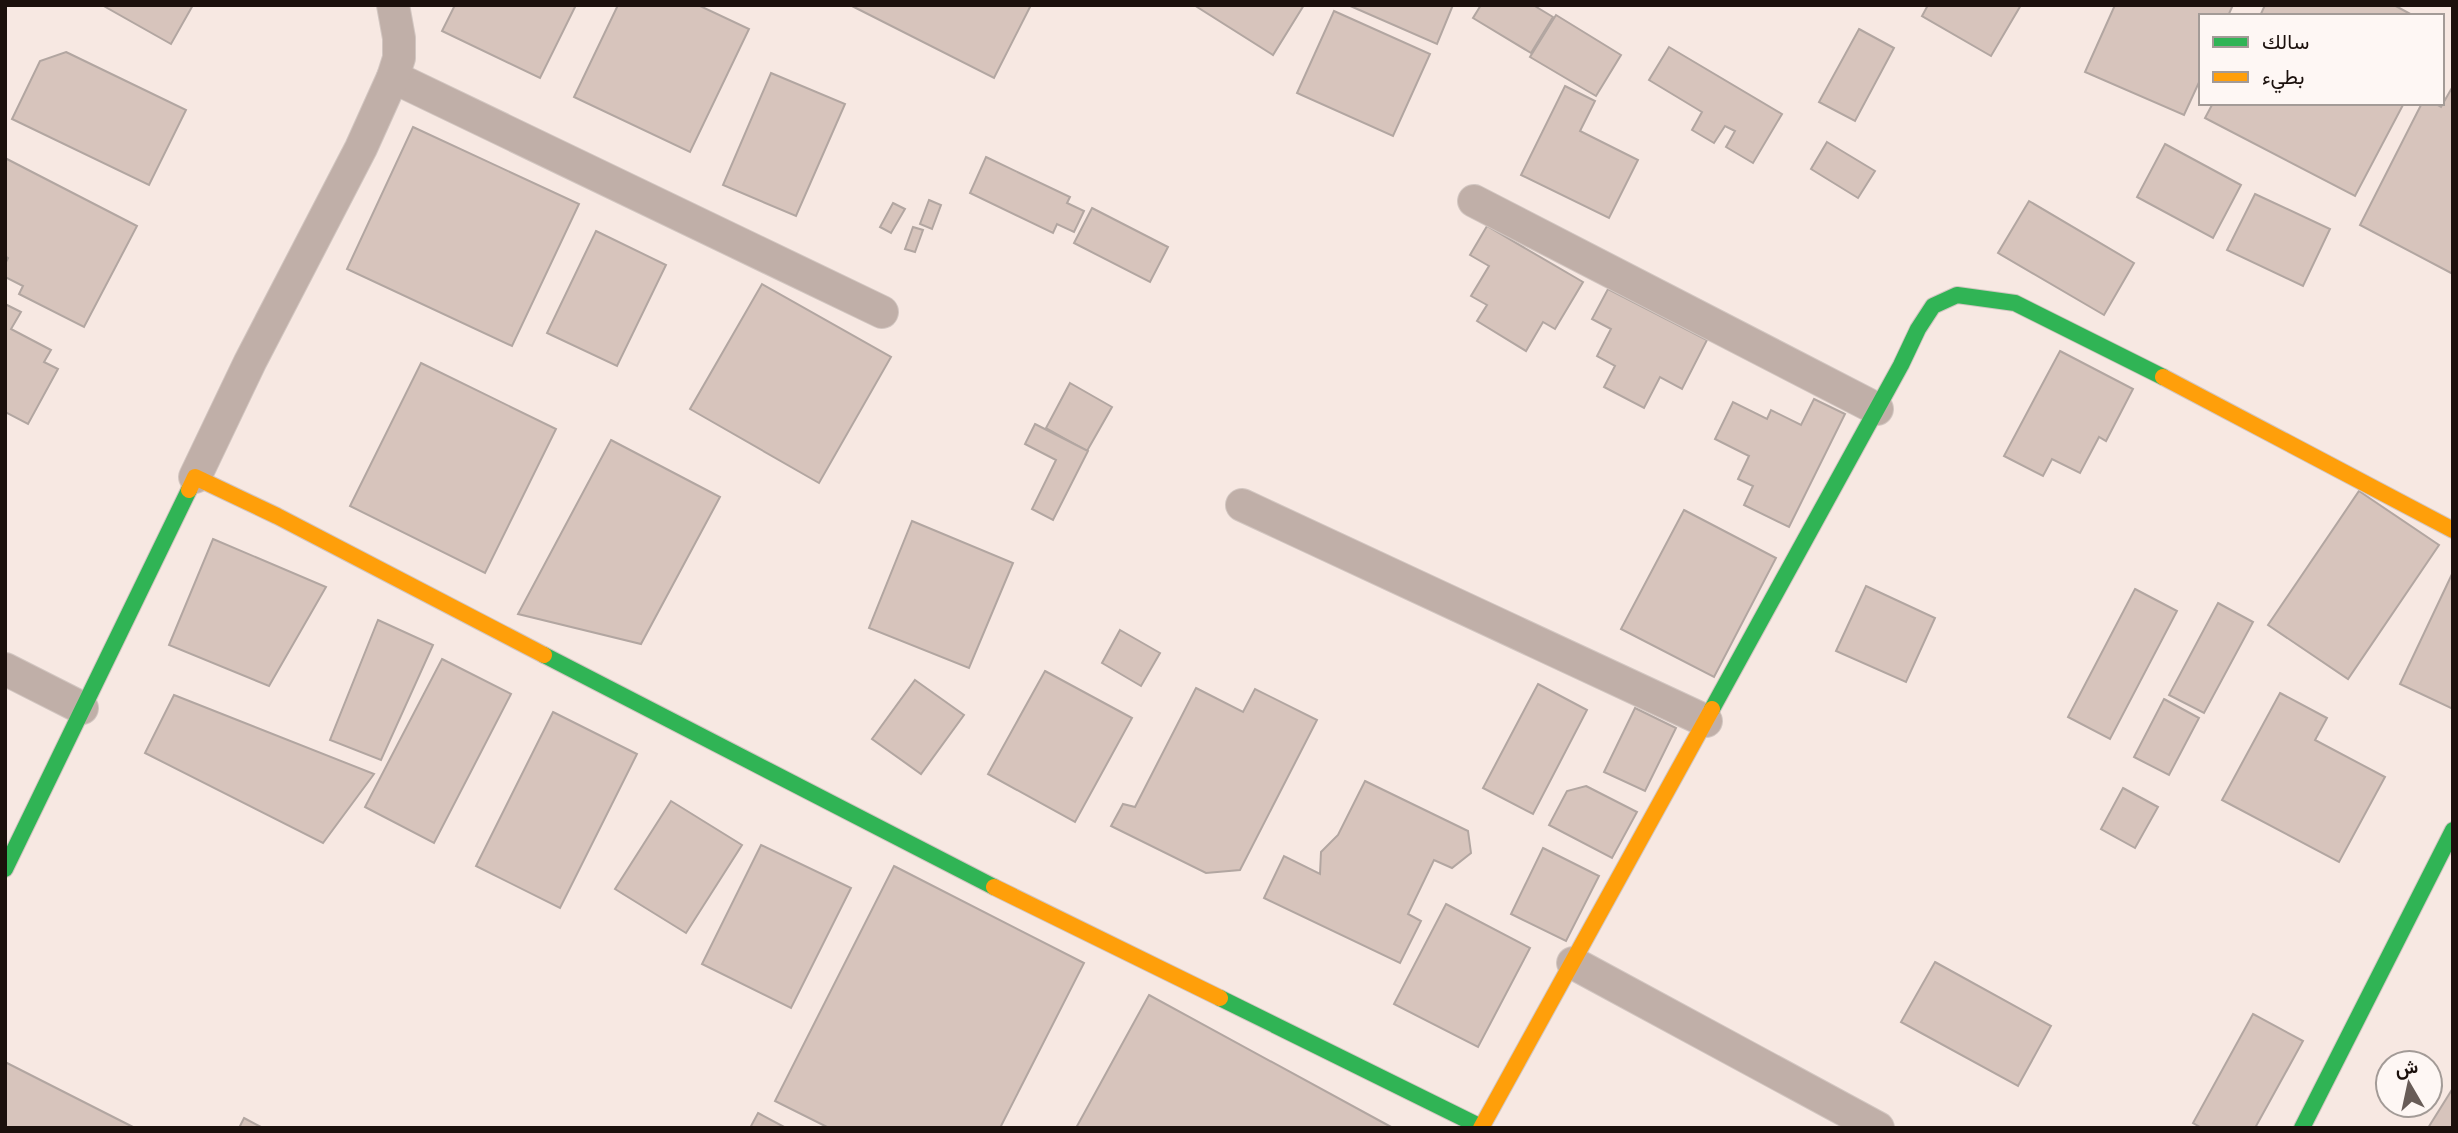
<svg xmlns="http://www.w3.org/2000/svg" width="2458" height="1133" font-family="'Fira Sans',Vazirmatn,sans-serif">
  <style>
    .building { fill: #d7c4bc; stroke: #b2a6a1; stroke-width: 2 }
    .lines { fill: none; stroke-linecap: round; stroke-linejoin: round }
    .street-casing { stroke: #d2c6c1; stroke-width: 34 }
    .fast-casing { stroke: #d2c6c1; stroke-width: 18 }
    .slow-casing { stroke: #d2c6c1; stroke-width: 18 }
    .street { stroke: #c0afa8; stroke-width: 32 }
    .fast { stroke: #30b455; stroke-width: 16 }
    .slow { stroke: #ff9f0a; stroke-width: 16 }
  </style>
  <rect width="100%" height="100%" fill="#f7e8e2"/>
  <g class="building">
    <path d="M102 5H193L171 44Z"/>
    <path d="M455 5H576L540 78 442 31Z"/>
    <path d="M618 5H698L749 29 690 152 574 97Z"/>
    <path d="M850 5H1031L994 78Z"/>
    <path d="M1194 5H1304L1273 55Z"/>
    <path d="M1348 5H1453L1437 44Z"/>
    <path d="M1481 5H1533L1553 17 1531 53 1473 18Z"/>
    <path d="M1928 5H2021L1991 56 1922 16Z"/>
    <path d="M2115 5H2233L2228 16H2201V78L2184 115 2085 72Z"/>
    <path d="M2265 5H2394L2414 16H2260Z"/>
    <path d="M1334 11 1430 54 1393 136 1297 93Z"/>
    <path d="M1556 15 1621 55 1596 96 1530 57Z"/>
    <path d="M1859 29 1894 48 1855 121 1819 102Z"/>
    <path d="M1669 47 1782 114 1753 163 1726 147 1735 131 1725 126 1714 143 1692 130 1702 112 1649 80Z"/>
    <path d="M66 52 186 110 149 185 12 119 40 61Z"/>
    <path d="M771 73 845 104 796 216 723 185Z"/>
    <path d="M1565 86 1595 101 1580 131 1638 160 1609 218 1521 175Z"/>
    <path d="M2453 86V274L2360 225 2422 103H2434L2441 107Z"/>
    <path d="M2213 103H2404L2355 196 2205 118Z"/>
    <path d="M413 127 579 204 512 346 347 269Z"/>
    <path d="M1827 142 1875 171 1858 198 1811 169Z"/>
    <path d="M2165 144 2241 185 2213 238 2137 197Z"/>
    <path d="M986 157 1070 197 1067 203 1084 211 1074 232 1057 224 1053 233 970 193Z"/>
    <path d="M5 158 137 226 84 327 19 294 23 286 5 277V264L8 258 5 256Z"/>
    <path d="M2255 194 2330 229 2303 286 2227 250Z"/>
    <path d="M929 200 941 205 932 229 920 224Z"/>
    <path d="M2029 201 2134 263 2104 315 1998 253Z"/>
    <path d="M893 203 905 209 891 233 880 227Z"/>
    <path d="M1092 208 1168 247 1150 282 1074 243Z"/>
    <path d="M1487 226 1583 282 1555 329 1543 322 1526 351 1477 321 1487 305 1471 296 1489 266 1470 255Z"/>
    <path d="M913 227 923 230 915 252 905 249Z"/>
    <path d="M596 231 666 265 617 366 547 333Z"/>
    <path d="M762 284 891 357 819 483 690 409Z"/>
    <path d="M1608 289 1707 340 1682 389 1660 377 1644 408 1604 387 1615 366 1597 356 1611 329 1592 319Z"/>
    <path d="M5 304 21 312 11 329 51 350 44 362 58 369 28 424 5 412Z"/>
    <path d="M2060 351 2133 389 2106 441 2099 437 2080 473 2052 459 2043 476 2004 456Z"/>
    <path d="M421 363 556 429 485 573 350 506Z"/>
    <path d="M1070 383 1112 407 1087 451 1046 428Z"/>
    <path d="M1814 399 1845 414 1789 527 1744 505 1753 486 1738 479 1749 456 1715 439 1733 402 1767 419 1771 410 1801 425Z"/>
    <path d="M1035 424 1088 451 1053 520 1032 509 1056 460 1025 444Z"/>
    <path d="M611 440 720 497 641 644 518 614Z"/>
    <path d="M2359 491 2439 545 2348 679 2268 625Z"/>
    <path d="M1684 510 1776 558 1714 677 1621 629Z"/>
    <path d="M912 521 1013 563 969 668 869 628Z"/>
    <path d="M213 539 326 587 269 686 169 645Z"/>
    <path d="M2453 572V709L2400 684Z"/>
    <path d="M1866 586 1935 618 1906 682 1836 651Z"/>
    <path d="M2135 589 2177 611 2110 739 2068 717Z"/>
    <path d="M2218 603 2253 622 2204 713 2169 695Z"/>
    <path d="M378 620 433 645 381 760 330 740Z"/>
    <path d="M1120 630 1160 653 1141 686 1102 663Z"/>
    <path d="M442 659 511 694 434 843 365 807Z"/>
    <path d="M1045 671 1132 718 1075 822 988 774Z"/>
    <path d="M915 680 964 715 921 774 872 739Z"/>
    <path d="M1538 684 1587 710 1533 814 1483 788Z"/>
    <path d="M1196 688 1243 712 1255 689 1317 720 1240 870 1206 873 1111 826 1123 804 1135 807Z"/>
    <path d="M2280 693 2327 718 2315 740 2385 777 2339 862 2222 800Z"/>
    <path d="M174 695 374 774 323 843 145 753Z"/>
    <path d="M2164 699 2199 718 2169 775 2134 757Z"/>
    <path d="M1635 708 1676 728 1645 791 1604 772Z"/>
    <path d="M553 712 637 754 560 908 476 866Z"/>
    <path d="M1365 781 1468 831 1471 853 1452 868 1434 860 1408 914 1421 921 1400 963 1264 898 1284 856 1320 874 1321 852 1338 835Z"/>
    <path d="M1586 786 1637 812 1612 858 1549 825 1567 791Z"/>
    <path d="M2123 788 2158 807 2135 848 2101 829Z"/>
    <path d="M671 801 742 845 686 933 615 889Z"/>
    <path d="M761 845 851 888 791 1008 702 964Z"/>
    <path d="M1543 848 1599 876 1566 941 1511 914Z"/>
    <path d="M894 866 1084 963 1000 1128H829L775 1101Z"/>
    <path d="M1446 904 1530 948 1478 1047 1394 1004Z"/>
    <path d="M1935 962 2051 1026 2018 1086 1901 1022Z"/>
    <path d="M1149 995 1393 1128H1076Z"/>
    <path d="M2253 1014 2303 1041 2255 1128H2202L2193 1123Z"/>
    <path d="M5 1062 135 1128H5Z"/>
    <path d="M2453 1088V1128H2428Z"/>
    <path d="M758 1113 786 1128H750Z"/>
    <path d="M244 1118 263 1128H239Z"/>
  </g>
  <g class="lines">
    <g class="street-casing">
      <g id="street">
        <path d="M393 77 882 312"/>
        <path d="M1474 201 1877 409"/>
        <path d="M195 477 250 362 361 148 393 77 399 58V38L393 5"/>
        <path d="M1242 505 1706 721"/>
        <path d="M5 669 82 708"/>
        <path d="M1573 963 1878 1128"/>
      </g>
    </g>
    <g class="fast-casing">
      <g id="fast">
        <path d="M544 655 994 887"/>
        <path d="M1712 709 1901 365 1918 329 1933 306 1957 295 2015 303 2163 377"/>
        <path d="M5 869 189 490"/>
        <path d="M1220 998 1481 1127"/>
        <path d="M2302 1128 2453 830"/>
      </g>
    </g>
    <g class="slow-casing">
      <g id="slow">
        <path d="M2163 377 2453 530"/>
        <path d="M189 490 195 477 277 516 544 655"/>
        <path d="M994 887 1220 998"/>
        <path d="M1481 1128 1712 709"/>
      </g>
    </g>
    <use href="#street" class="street"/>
    <use href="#fast" class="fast"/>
    <use href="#slow" class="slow"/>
  </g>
  <rect width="2458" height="1133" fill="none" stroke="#1b100c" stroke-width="14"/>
  <rect x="2199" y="14" width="245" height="91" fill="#fef7f4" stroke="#a39b97" stroke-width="2"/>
  <rect x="2213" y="37" width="35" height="10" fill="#30b455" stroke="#a39b97" stroke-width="2"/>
  <text x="2262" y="49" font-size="21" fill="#1b100c">سالك</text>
  <rect x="2213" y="72" width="35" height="10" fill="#ff9f0a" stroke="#a39b97" stroke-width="2"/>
  <text x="2262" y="84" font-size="21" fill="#1b100c">بطيء</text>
  <g transform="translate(2409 1084) rotate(351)"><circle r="33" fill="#fef7f4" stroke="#a39b97" stroke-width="2"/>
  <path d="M0-5L12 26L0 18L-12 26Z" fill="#685c57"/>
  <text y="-10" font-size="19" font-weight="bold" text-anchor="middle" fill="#1b100c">ش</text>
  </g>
</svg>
